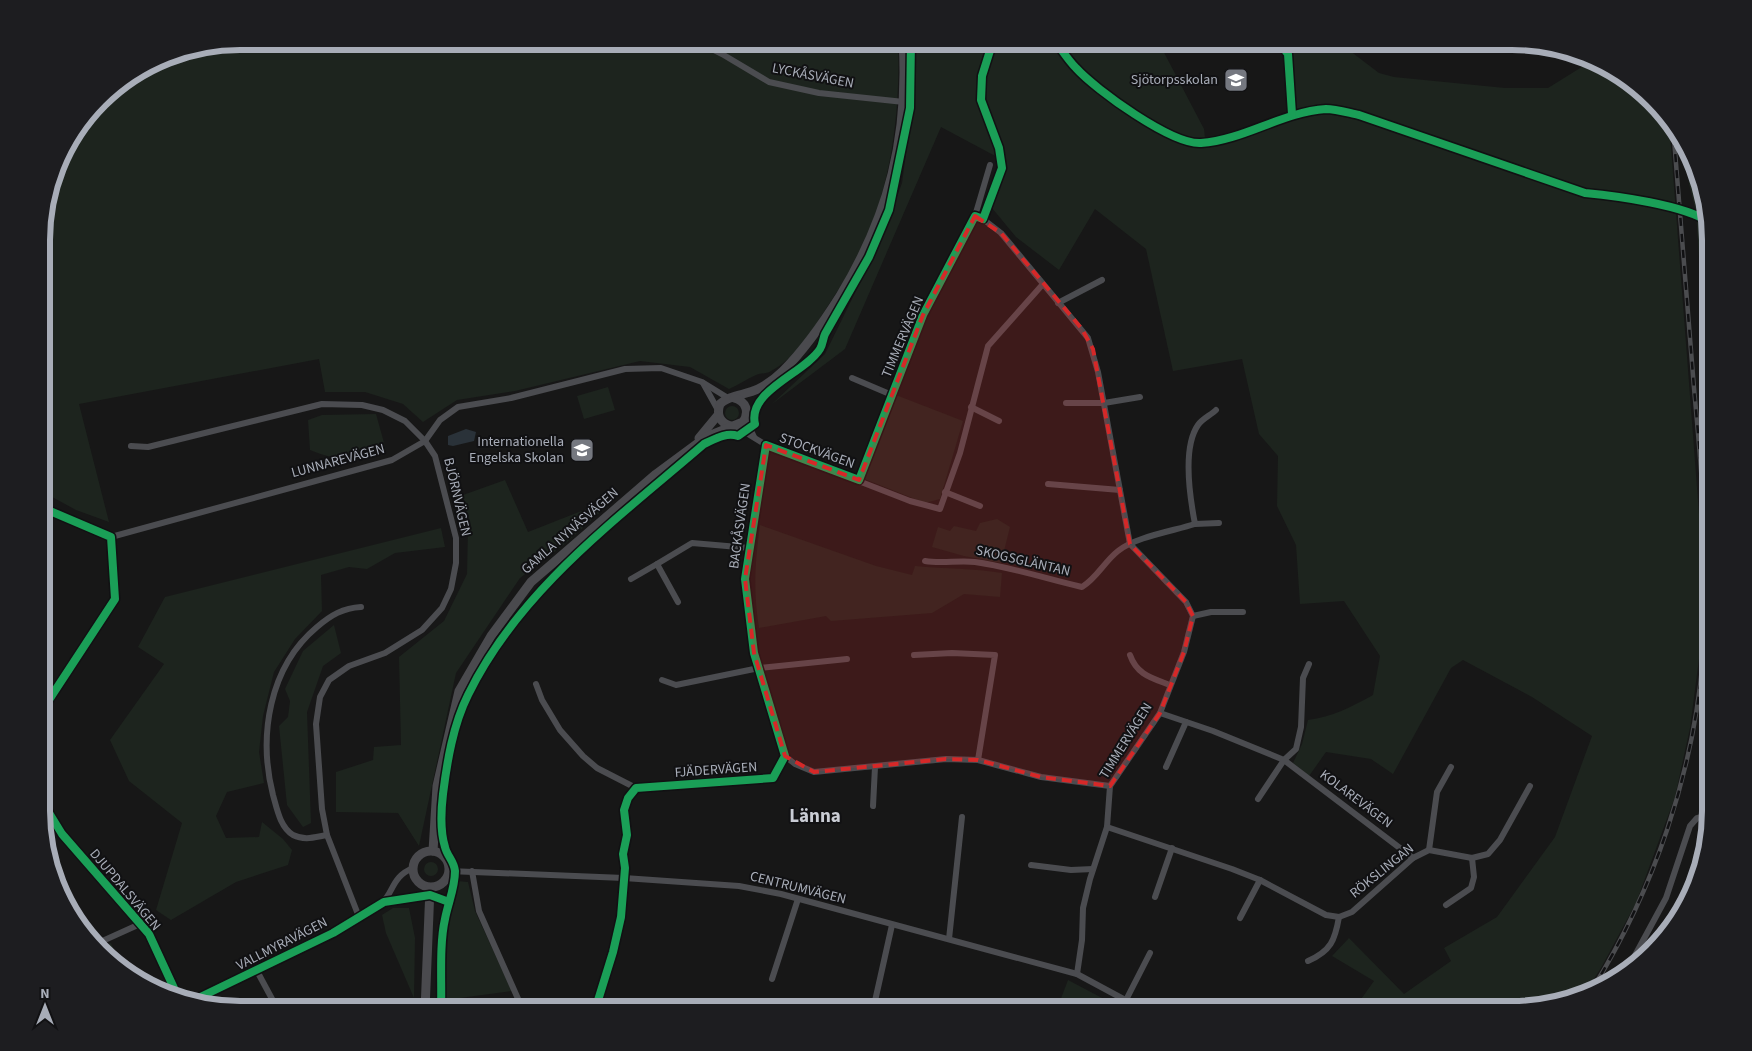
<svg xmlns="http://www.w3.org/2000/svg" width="1752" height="1051" font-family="'Source Sans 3',sans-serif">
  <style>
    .green { fill: #1d241e }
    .water { fill: #2a3239 }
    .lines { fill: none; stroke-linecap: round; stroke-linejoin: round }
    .street { stroke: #4b4c50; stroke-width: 6 }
    .secondary { stroke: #4a4a4e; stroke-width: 9 }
    .rail-casing { stroke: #4b4c4f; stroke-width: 4.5 }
    .rail { stroke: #111113; stroke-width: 2.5; stroke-dasharray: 8; stroke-linecap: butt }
    .cycleway-casing { stroke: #111113; stroke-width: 11 }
    .cycleway { stroke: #1a9f57; stroke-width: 8 }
    .marked { fill: #d62828; fill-opacity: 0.2; stroke: #d62828; stroke-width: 4; stroke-dasharray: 10 6; stroke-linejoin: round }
    .labels { text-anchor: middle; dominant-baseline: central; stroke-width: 4; stroke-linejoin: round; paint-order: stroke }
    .street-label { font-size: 14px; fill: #a8adb8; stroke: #111113 }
    .poi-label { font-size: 14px; fill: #a8adb8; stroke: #111113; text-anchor: end }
    .district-label { font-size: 19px; font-weight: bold; fill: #c9ccd4; stroke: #111113 }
    .rim { fill: none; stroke: #a8adb8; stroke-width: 6 }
  </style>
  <rect width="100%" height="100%" fill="#171717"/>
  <g class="green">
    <path d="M240 41H898C901 119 889 205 849 273 841 286 832 299 824 312 810 333 794 359 771 371 767 374 761 373 756 375 747 379 738 385 729 389L690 367 640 361 515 391 457 400 423 422 403 404 365 392H325L319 359 79 404 109 522 76 510 43 492V215L62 152 109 91 164 56Z"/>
    <path d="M914 41H1158L1204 129 1206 147 1225 143 1294 120 1296 109 1291 52 1282 41H1337L1379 73 1394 77 1505 88H1548L1593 60C1623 73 1649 94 1669 121L1700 527 1699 659 1690 728 1675 797 1636 903 1601 968 1586 991 1525 1009H1354L1374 981 1332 956 1349 938 1404 994 1451 961 1444 948 1497 917 1555 837 1592 736 1532 697 1463 660 1451 668 1393 774 1371 759 1326 752 1309 776 1293 763 1302 744 1308 720C1332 717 1351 707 1373 695L1380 656 1344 601 1300 604 1296 545 1277 506 1278 456 1259 434 1242 359 1173 371 1146 249 1095 209 1059 270 1016 237 992 208 999 158 941 127 845 349 772 404 825 354 882 238 902 183 914 94Z"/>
    <path d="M1686 148 1710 227V426L1696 212 1689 184Z"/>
    <path d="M608 387 615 410 584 419 577 396Z"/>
    <path d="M896 395 963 421 940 499 925 503 862 478Z"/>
    <circle cx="732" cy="413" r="7"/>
    <path d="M376 414 386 450C376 452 368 456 358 458 342 461 325 456 310 450L308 420 322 415Z"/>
    <path d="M505 480 528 532 617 497 566 543 520 578 456 673 419 846 398 813 336 812V772L373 760 374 747 401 745 399 657 444 621 467 574 468 528 463 495Z"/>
    <path d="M997 519 1010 527 1001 563 964 556 932 547 938 527 950 531 954 526 976 531 980 523Z"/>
    <path d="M760 525 876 566 912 575 915 566C945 569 973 568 1002 573L1000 597 964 594 932 613 831 621 826 616 759 628C753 590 755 563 760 525Z"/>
    <path d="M441 528 445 547 395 553 367 569 349 567 321 575 322 611 295 639 274 672 263 716 259 752 264 783 227 792 216 816 226 838 259 837 262 822 283 839 292 850 288 865 236 882 171 920 156 910 182 823 129 781 110 740 164 664 138 647 165 597Z"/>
    <path d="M334 625 341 653 323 666 307 712 311 823 303 827 287 805 279 726 288 717 290 701 285 689 303 651Z"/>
    <circle cx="431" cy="869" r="7"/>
    <path d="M457 881 468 882 475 911 512 991 445 1000 447 919Z"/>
    <path d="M393 908H409L415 938 414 998 386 933 382 915Z"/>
    <path d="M111 943 120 964 102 947Z"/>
    <path d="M1068 980 1123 1009H1057Z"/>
  </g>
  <path class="water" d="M466 429 476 432 474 441 453 446 448 445V436Z"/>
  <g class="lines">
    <g class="street">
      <path d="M696 41 722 54 769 82 819 93 904 102"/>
      <path d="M975 216 983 219 1001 233 1088 338 1098 372 1130 544 1186 602 1193 616 1184 652 1160 713 1110 786 1107 827 1090 879 1083 908 1082 940 1077 974"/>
      <path d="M1058 303 1102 280"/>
      <path d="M852 378 892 395"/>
      <path d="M703 383 718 410"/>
      <path d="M1066 403H1104L1140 397"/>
      <path d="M971 407 999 421"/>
      <path d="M1216 410C1211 415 1202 419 1198 425 1182 448 1190 498 1195 524L1219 523"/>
      <path d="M745 418 754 437"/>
      <path d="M735 426 766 445 910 501 940 509 960 453 988 346 1043 284"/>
      <path d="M766 445 745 579 754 653 785 756 795 764 814 772 946 759 978 760 1041 777 1110 786"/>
      <path d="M131 446 148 447 322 404 362 405 383 410 405 421 425 441 435 456 456 538V563L451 589 442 608 422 630 385 653 349 666 329 680 320 697 316 724 322 809 327 835 359 917"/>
      <path d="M859 480 923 315 975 216 990 165"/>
      <path d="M1048 484 1120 490"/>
      <path d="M945 492 980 506"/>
      <path d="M43 508 111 537"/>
      <path d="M111 537 392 460 425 441 440 420 458 407 511 398 625 369 661 368 702 382 728 398"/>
      <path d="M925 561C942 564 958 560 975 562 1011 567 1047 579 1082 587 1097 578 1104 562 1118 551 1135 537 1173 531 1195 524"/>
      <path d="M631 579 657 564"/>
      <path d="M678 602 657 564 692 543 750 548"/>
      <path d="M1193 616 1211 612H1243"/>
      <path d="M914 655 952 653 995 655 978 760"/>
      <path d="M1130 655C1137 675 1152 678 1170 685"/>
      <path d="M662 680 676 685 759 668 847 659"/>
      <path d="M536 684 542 700 560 730 583 756 597 768 636 788 773 778 785 756"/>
      <path d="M43 709 115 599 111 537"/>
      <path d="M1160 713 1213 731 1284 760 1413 858"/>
      <path d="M1166 767 1186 722"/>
      <path d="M1258 799 1284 760 1296 749 1301 727 1303 678 1309 664"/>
      <path d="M43 803 62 834 149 934 179 999"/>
      <path d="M873 806 875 767"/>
      <path d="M1107 827 1232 869 1260 880 1326 915 1339 917 1352 912 1413 858 1429 850 1472 858 1488 854 1500 840 1530 786"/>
      <path d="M327 835C315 837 305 841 293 835 280 827 277 809 273 795 258 736 269 667 317 627 331 615 343 608 361 607"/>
      <path d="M1429 850 1437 792 1451 767"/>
      <path d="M1031 865 1071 870 1093 869"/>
      <path d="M449 871 624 878 739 886 781 894 1077 974 1142 1009"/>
      <path d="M472 871 479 911 523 1010"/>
      <path d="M1155 897 1172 848"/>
      <path d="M1446 905 1471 888 1474 877 1472 858"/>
      <path d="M1240 918 1260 880"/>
      <path d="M949 939 962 817"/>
      <path d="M98 943 140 924"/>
      <path d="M1308 961C1331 951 1335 940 1339 917"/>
      <path d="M257 971 278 1010"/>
      <path d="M1626 972 1666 898 1690 826 1697 818 1710 814"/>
      <path d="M772 979 798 899"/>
      <path d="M1126 1000 1150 953"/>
      <path d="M875 1001 892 925"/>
      <path d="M188 1003C253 973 317 943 378 905 395 895 389 878 413 868"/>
      <path d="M595 1010 613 952 621 917 624 878"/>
      <path d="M869 1010 875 1001 892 1010"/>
    </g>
    <g class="secondary">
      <path d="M731 426C720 423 716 415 720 404 729 395 746 395 758 389 766 385 776 378 783 371 806 348 823 323 840 296 889 215 909 136 903 41"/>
      <path d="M699 438 718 415"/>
      <path d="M433 851 437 786 459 691 491 636 531 582 656 474 706 437 743 422C750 412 746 401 734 398"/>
      <circle cx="431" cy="869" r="18"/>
      <path d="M425 1010 430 888"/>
    </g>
    <g class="rail-casing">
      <path id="rail" d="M1593 988C1654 889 1693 775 1703 658 1711 568 1702 477 1694 388 1687 301 1680 213 1673 126"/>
    </g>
    <use href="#rail" class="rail"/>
    <g class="cycleway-casing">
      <g id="cycleway">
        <path d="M1055 41C1062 50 1068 60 1076 68 1096 90 1172 145 1201 143 1244 140 1282 112 1326 109 1336 109 1349 113 1359 115L1585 193C1617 196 1684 205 1709 222"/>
        <path d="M1278 41 1288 54 1292 114"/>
        <path d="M43 508 111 537 115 599 43 709"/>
        <path d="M43 803 62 834 149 934 179 999"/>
        <path d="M188 1003 333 933 384 902 430 895 449 902"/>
        <path d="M441 1010C442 982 439 945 445 919 448 903 455 888 455 871 454 861 447 856 445 847 440 831 441 811 443 794 447 762 453 725 468 695 519 590 617 519 704 444 715 439 726 432 738 436L755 424C747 391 805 373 820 349 823 344 823 338 825 334L869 257 889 210 910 108 911 41"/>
        <path d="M595 1010 613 952 621 917 625 868 623 854 627 835 624 810 628 798 636 788 773 778 785 756 754 653 745 579 766 445 859 480 923 315 975 216 983 219 1002 168 999 148 981 100 982 76 993 41"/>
      </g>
    </g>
    <use href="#cycleway" class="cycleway"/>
  </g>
  <path class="marked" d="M975 216 1001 233 1082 329 1093 349 1130 544 1186 602 1193 616 1184 652 1160 713 1110 786 1041 777 978 760 946 759 814 772 785 756 754 653 745 579 766 445 859 480 923 315Z"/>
  <defs>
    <g id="school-square" transform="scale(1.25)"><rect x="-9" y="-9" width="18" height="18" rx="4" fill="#757880" stroke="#111113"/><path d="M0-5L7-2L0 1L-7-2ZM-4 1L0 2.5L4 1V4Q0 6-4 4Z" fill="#fff"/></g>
  </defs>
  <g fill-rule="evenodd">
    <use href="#school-square" x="1236" y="80"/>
    <use href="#school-square" x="582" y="450"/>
  </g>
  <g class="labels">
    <g class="street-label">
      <text transform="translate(813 76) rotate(11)">LYCKÅSVÄGEN</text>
      <text transform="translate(903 337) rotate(-67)">TIMMERVÄGEN</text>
      <text transform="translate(817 451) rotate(20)">STOCKVÄGEN</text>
      <text transform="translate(338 461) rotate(-15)">LUNNAREVÄGEN</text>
      <text transform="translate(457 497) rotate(77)">BJÖRNVÄGEN</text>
      <text transform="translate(740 526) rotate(-82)">BACKÅSVÄGEN</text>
      <text transform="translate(570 531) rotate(-41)">GAMLA NYNÄSVÄGEN</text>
      <text transform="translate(1023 561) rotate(13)">SKOGSGLÄNTAN</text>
      <text transform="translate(1126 741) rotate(-58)">TIMMERVÄGEN</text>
      <text transform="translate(716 770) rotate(-4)">FJÄDERVÄGEN</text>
      <text transform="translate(1356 799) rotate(37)">KOLAREVÄGEN</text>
      <text transform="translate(1382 871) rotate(-39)">RÖKSLINGAN</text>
      <text transform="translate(798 888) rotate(14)">CENTRUMVÄGEN</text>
      <text transform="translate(125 890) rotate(50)">DJUPDALSVÄGEN</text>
      <text transform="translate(282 944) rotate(-27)">VALLMYRAVÄGEN</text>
    </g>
    <g class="poi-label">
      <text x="1218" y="80">Sjötorpsskolan</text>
      <text x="564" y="442">Internationella<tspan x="564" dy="16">Engelska Skolan</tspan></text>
    </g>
    <g class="district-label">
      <text x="815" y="816">Länna</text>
    </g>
  </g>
  <path d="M0 0H1752V1051H0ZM240 50H1512A190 190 0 0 1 1702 240V811A190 190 0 0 1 1512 1001H240A190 190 0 0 1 50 811V240A190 190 0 0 1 240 50Z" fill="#1d1d20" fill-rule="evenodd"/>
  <path class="rim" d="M240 50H1512A190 190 0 0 1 1702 240V811A190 190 0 0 1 1512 1001H240A190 190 0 0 1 50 811V240A190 190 0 0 1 240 50Z"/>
  <g transform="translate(45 1006)" stroke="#111113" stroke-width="4" paint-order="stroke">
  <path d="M0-4L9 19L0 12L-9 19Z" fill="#a8adb8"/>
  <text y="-8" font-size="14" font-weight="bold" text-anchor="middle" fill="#a8adb8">N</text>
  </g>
</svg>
